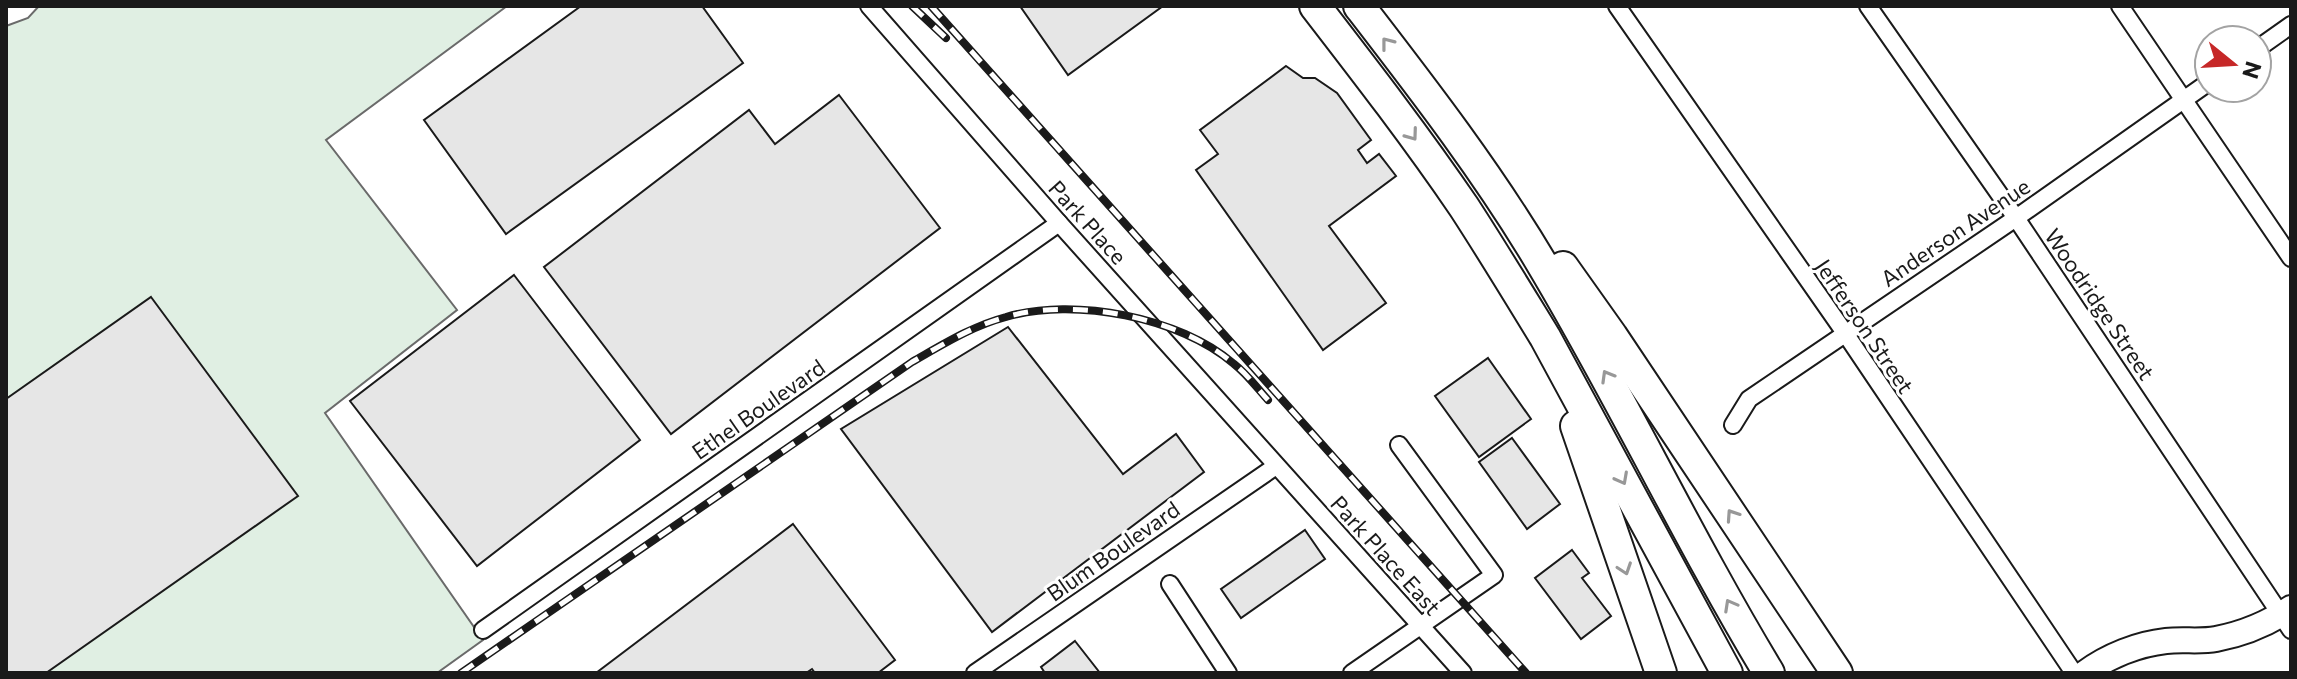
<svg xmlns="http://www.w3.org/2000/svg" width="2297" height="679" font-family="Commissioner,sans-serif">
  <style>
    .green { fill: #e0efe3; stroke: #6a6a6a; stroke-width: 2 }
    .building { fill: #e6e6e6; stroke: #1a1a1a; stroke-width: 2 }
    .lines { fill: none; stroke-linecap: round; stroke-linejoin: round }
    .street-casing { stroke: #1a1a1a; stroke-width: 20 }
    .secondary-casing { stroke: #1a1a1a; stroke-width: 28 }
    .highway-casing { stroke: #1a1a1a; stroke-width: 34 }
    .street { stroke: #fff; stroke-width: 16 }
    .secondary { stroke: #fff; stroke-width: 24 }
    .highway { stroke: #fff; stroke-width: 30 }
    .rail-casing { stroke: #1a1a1a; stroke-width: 8 }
    .rail { stroke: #fff; stroke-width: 5; stroke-dasharray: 15; stroke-linecap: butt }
    .oneway { stroke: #989898 }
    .labels { text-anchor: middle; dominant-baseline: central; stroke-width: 6; stroke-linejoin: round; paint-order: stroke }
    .street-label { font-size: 22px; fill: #1a1a1a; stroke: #fff }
  </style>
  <rect width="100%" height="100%" fill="#fff"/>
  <path class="green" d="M39 6H507L326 140 457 310 325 413 483 640 437 673H6V26L28 18Z"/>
  <g class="building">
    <path d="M581 6H702L743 63 506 234 424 120Z"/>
    <path d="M1020 6H1163L1068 75Z"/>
    <path d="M1286 66 1303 78H1315L1337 93 1371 140 1358 150 1367 163 1379 154 1396 176 1329 226 1386 303 1323 350 1196 170 1218 154 1200 130Z"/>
    <path d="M839 95 940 228 671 434 544 267 749 110 775 144Z"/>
    <path d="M514 275 640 440 477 566 350 401Z"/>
    <path d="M151 297 298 496 46 673H6V399Z"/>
    <path d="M1008 327 1123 474 1176 434 1204 472 992 632 841 429Z"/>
    <path d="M1488 358 1531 419 1479 457 1435 396Z"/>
    <path d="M1512 438 1560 504 1527 529 1479 462Z"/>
    <path d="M793 524 895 660 878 673H815L812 669 806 673H596Z"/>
    <path d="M1305 530 1325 559 1241 618 1221 589Z"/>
    <path d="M1572 550 1589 573 1582 578 1611 616 1581 639 1535 578Z"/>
    <path d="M1075 641 1100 673H1045L1041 667Z"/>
  </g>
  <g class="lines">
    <g class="street-casing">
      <g id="street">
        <path d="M869 6 1059 223 1463 673"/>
        <path d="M1617 6 1845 333 2074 673"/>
        <path d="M1868 6 2016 218 2291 630"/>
        <path d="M2120 6 2291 258"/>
        <path d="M2257 49 2291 25"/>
        <path d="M1733 425 1749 399 2016 218 2209 82"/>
        <path d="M1170 584 1228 673"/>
        <path d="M483 630 1059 223"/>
        <path d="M975 673 1276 466"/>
        <path d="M1352 673 1494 575 1399 445"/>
      </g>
    </g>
    <g class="secondary-casing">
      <path id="secondary" d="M2085 673C2108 656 2138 644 2166 641 2183 639 2200 642 2216 639 2242 634 2269 623 2291 608"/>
    </g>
    <g class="highway-casing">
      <g id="highway">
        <path d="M1315 6C1366 72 1417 138 1464 207 1492 250 1518 293 1545 337L1727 673"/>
        <path d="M1359 6C1423 89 1488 173 1542 264 1622 398 1688 539 1769 673"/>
        <path d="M1563 267 1612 336 1837 673"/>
        <path d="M1576 426 1661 673"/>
      </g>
    </g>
    <use href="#street" class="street"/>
    <use href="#secondary" class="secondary"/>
    <use href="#highway" class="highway"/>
    <g class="rail-casing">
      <g id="rail">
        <path d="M912 6 946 38"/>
        <path d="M931 6 1526 673"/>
        <path d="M461 673 912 362C942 345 972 326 1006 317 1074 297 1180 317 1234 364 1247 374 1257 388 1268 400"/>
      </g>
    </g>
    <use href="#rail" class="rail"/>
  </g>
  <defs><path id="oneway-chevron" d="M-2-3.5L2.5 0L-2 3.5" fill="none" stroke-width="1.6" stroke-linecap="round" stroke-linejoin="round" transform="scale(2)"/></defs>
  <g class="oneway">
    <use href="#oneway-chevron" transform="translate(1387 43) rotate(-128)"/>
    <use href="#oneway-chevron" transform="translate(1412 135) rotate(54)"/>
    <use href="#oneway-chevron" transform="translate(1607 376) rotate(-120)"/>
    <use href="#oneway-chevron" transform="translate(1622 479) rotate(62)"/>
    <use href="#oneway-chevron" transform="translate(1732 515) rotate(-124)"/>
    <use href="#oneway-chevron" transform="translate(1625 569) rotate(71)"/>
    <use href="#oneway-chevron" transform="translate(1730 605) rotate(-119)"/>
  </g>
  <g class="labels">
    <g class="street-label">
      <text transform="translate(1088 222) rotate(48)">Park Place</text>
      <text transform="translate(1955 232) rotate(-34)">Anderson Avenue</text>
      <text transform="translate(2100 304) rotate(56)">Woodridge Street</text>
      <text transform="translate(1865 326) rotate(56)">Jefferson Street</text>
      <text transform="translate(758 409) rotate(-35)">Ethel Boulevard</text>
      <text transform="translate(1113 551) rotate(-35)">Blum Boulevard</text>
      <text transform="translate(1386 555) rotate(48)">Park Place East</text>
    </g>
  </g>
  <rect width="2297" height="679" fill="none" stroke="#1a1a1a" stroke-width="16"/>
  <g transform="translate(2233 64) rotate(108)"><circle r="38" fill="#ffffff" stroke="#a3a3a3" stroke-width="2"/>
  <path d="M0-6L14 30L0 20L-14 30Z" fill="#c62828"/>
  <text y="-12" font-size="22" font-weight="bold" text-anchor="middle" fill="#1a1a1a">N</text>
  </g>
</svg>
